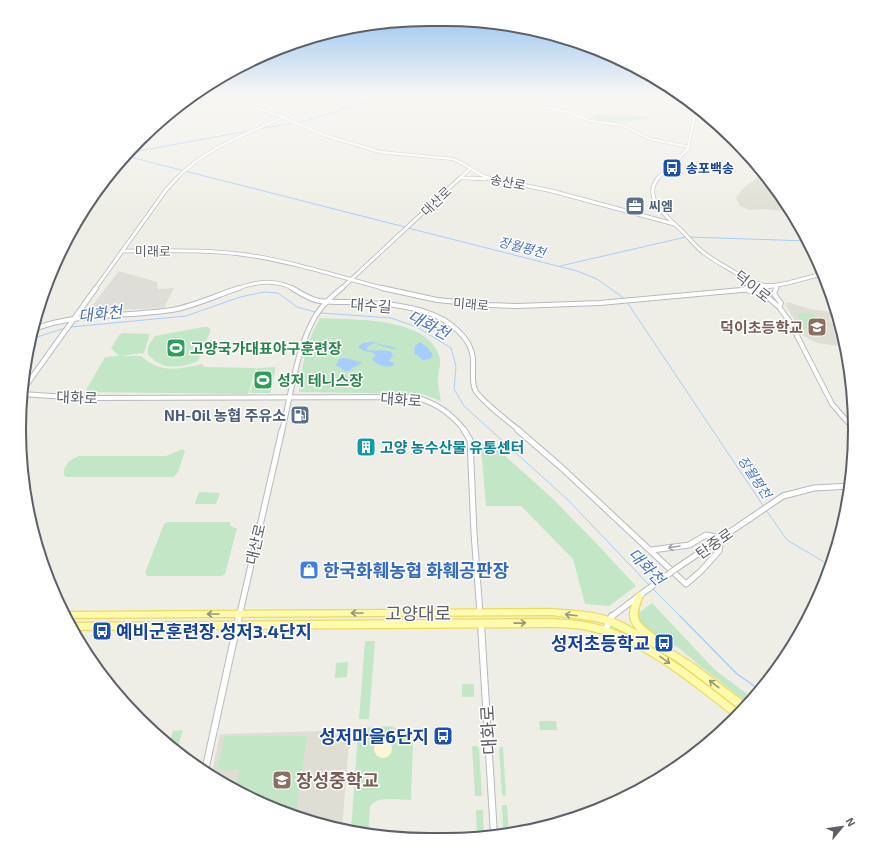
<svg xmlns="http://www.w3.org/2000/svg" width="874" height="859" font-family="'Exo 2','Noto Sans KR',sans-serif">
  <style>
    .industrial { fill: #deddd8 }
    .education { fill: #dfded4 }
    .green { fill: #c3e6c7 }
    .sand { fill: #faf6d6 }
    .water { fill: #a7ccfe }
    .lines { fill: none; stroke-linecap: round; stroke-linejoin: round }
    .stream-far1 { stroke: #a7ccfe; stroke-width: 1 }
    .stream { stroke: #a7ccfe; stroke-width: 1.5 }
    .secondary-far4-casing { stroke: #b7b9bf; stroke-width: 3.5 }
    .secondary-far3-casing { stroke: #b7b9bf; stroke-width: 4.5 }
    .secondary-far2-casing { stroke: #b7b9bf; stroke-width: 6 }
    .secondary-far1-casing { stroke: #b7b9bf; stroke-width: 7 }
    .secondary-casing { stroke: #b7b9bf; stroke-width: 8 }
    .primary-casing { stroke: #efda5e; stroke-width: 2.5 }
    .secondary-far4 { stroke: #fff; stroke-width: 2.5 }
    .secondary-far3 { stroke: #fff; stroke-width: 3 }
    .secondary-far2 { stroke: #fff; stroke-width: 4 }
    .secondary-far1 { stroke: #fff; stroke-width: 5 }
    .secondary { stroke: #fff; stroke-width: 6 }
    .primary { fill: #fefbac; fill-rule: evenodd }
    .secondary-bridge-casing { stroke: #b7b9bf; stroke-width: 7; stroke-linecap: butt }
    .secondary-bridge { stroke: #fff; stroke-width: 5 }
    .oneway { stroke: #9ea0a3 }
    .oneway2 { stroke: #95967e }
    .labels { text-anchor: middle; dominant-baseline: central; stroke-width: 3; stroke-linejoin: round; paint-order: stroke }
    .far-transit-label { font-size: 13px; font-weight: bold; fill: #164399; stroke: #fff; text-anchor: start }
    .far-street-label { font-size: 13px; fill: #5d6066; stroke: #fff }
    .far-service-label { font-size: 13px; font-weight: bold; fill: #4e5e75; stroke: #fff; text-anchor: start }
    .far-water-label { font-size: 13px; font-style: italic; fill: #4974c2; stroke: #fff }
    .street-label { font-size: 15px; fill: #5d6066; stroke: #fff }
    .education-label { font-size: 15px; font-weight: bold; fill: #785e54; stroke: #fff; text-anchor: end }
    .leisure-label { font-size: 15px; font-weight: bold; fill: #27864d; stroke: #fff; text-anchor: start }
    .service-label { font-size: 15px; font-weight: bold; fill: #4e5e75; stroke: #fff; text-anchor: end }
    .culture-label { font-size: 15px; font-weight: bold; fill: #0d838f; stroke: #fff; text-anchor: start }
    .water-label { font-size: 16px; font-style: italic; fill: #4974c2; stroke: #fff }
    .near-shop-label { font-size: 18px; font-weight: bold; fill: #366cbe; stroke: #fff; text-anchor: start }
    .near-street-label { font-size: 18px; fill: #5d6066; stroke: #fff }
    .near-transit-label { font-size: 18px; font-weight: bold; fill: #164399; stroke: #fff; text-anchor: end }
    .near-education-label { font-size: 18px; font-weight: bold; fill: #785e54; stroke: #fff; text-anchor: start }
    .rim { fill: none; stroke: #5d6066; stroke-width: 2 }
  </style>
  <rect width="100%" height="100%" fill="#efeee6"/>
  <path class="industrial" d="M119 271 157 282 158 289 174 288 164 308 94 311 92 306Z"/>
  <g class="education">
    <path d="M760 169 770 180 791 212 766 209 749 210 740 206 736 198 742 189 757 178 758 175 754 173Z"/>
    <path d="M788 302 810 309 837 313 839 318H829L845 347 817 343 804 336 785 304Z"/>
    <path d="M350 730 342 829 298 818 224 785 211 776 220 734Z"/>
  </g>
  <g class="green">
    <path d="M595 114 637 116 648 117 650 119 621 122 623 125 598 122 597 119 592 118Z"/>
    <path d="M796 313 814 314 827 334 807 333Z"/>
    <path d="M320 318C353 320 429 316 440 358 441 365 438 373 438 380 438 387 440 394 441 401L422 394 299 392C301 368 307 339 320 318Z"/>
    <path d="M203 327H208L211 330 198 361C182 368 160 371 148 354V346L155 336Z"/>
    <path d="M123 333 150 334 144 353 120 356H141C161 374 178 369 202 364L205 367 256 368 248 394 85 392 105 357 119 356 111 348 120 334Z"/>
    <path d="M276 367 270 393H250L257 368Z"/>
    <path d="M485 442 492 444 552 498 596 543 636 586 609 606 585 604 573 559 521 506H486L481 447Z"/>
    <path d="M183 449 185 451 178 472 174 477H66L64 475C63 465 70 459 79 456H166Z"/>
    <path d="M199 492 220 493 216 504H195Z"/>
    <path d="M168 522H230V525L234 528H237L225 574 221 576H147L145 573 164 524Z"/>
    <path d="M652 603 715 670 754 699 749 704 699 665 680 649 646 628 638 621 639 613Z"/>
    <path d="M365 641H375L369 719H359Z"/>
    <path d="M348 662 347 677 335 678 336 663Z"/>
    <rect x="462" y="684" width="12" height="13"/>
    <path d="M539 721H556L557 730H540Z"/>
    <path d="M390 726 401 730 413 743 411 800C399 800 376 795 370 807L368 835 351 831 358 732 361 728Z"/>
    <path d="M183 730 177 749H174L164 742 165 738H171L173 731Z"/>
    <path d="M225 736H307L295 817 235 790 239 770H217Z"/>
    <path d="M472 746H477L479 749 482 796H475Z"/>
    <path d="M500 747H503L506 796 502 795 499 749Z"/>
    <path d="M502 805H507L509 833 503 834Z"/>
    <path d="M476 810H483L484 837 477 838Z"/>
  </g>
  <circle class="sand" cx="383" cy="749" r="9"/>
  <g class="water">
    <path d="M374 342C381 346 388 345 395 348L396 350C388 347 381 347 374 343L366 347 368 350C376 352 383 349 391 352L393 355 389 361 394 363V365C387 369 377 365 372 359L376 355C373 352 368 351 364 351L358 347 363 343Z"/>
    <path d="M420 342 428 348 433 355 430 359 423 360 414 353 415 346Z"/>
    <path d="M344 358C350 358 356 362 363 362L348 371H345L336 365 339 359Z"/>
  </g>
  <g class="lines">
    <g class="stream-far1">
      <path d="M297 123 392 95"/>
      <path d="M259 129 293 123"/>
      <path d="M128 153 248 131"/>
      <path d="M126 156 405 227"/>
      <path d="M408 228 577 271 597 279 625 299"/>
      <path d="M689 237 808 241"/>
      <path d="M560 266 686 237"/>
      <path d="M627 302 764 507"/>
      <path d="M321 313 391 318 417 327 451 348 456 366 454 389 464 406 568 500 650 586"/>
      <path d="M71 327 186 316 240 297 264 292 278 293 297 307 315 312"/>
      <path d="M31 339 65 328"/>
      <path d="M766 510 787 540 831 566"/>
      <path d="M652 588 681 617"/>
    </g>
    <path class="stream" d="M680 616 737 674 760 690"/>
    <g class="secondary-far4-casing">
      <g id="secondary-far4">
        <path d="M218 95 280 116 324 135 380 152 453 159C467 164 479 177 493 179"/>
        <path d="M516 95 536 105 568 112 590 121 622 125 650 139 689 147"/>
        <path d="M460 178 486 179"/>
        <path d="M176 179C215 137 277 127 324 95"/>
        <path d="M459 179 470 169"/>
        <path d="M657 179 688 149 694 118 691 103"/>
      </g>
    </g>
    <g class="secondary-far3-casing">
      <g id="secondary-far3">
        <path d="M472 178 486 179"/>
        <path d="M488 178 552 191 674 224"/>
        <path d="M658 178C641 199 669 218 682 231 689 238 696 247 704 253 721 266 742 274 758 289"/>
        <path d="M122 251C163 251 205 249 247 255 294 262 340 277 386 289"/>
        <path d="M95 289 166 190 177 178"/>
        <path d="M236 289C255 282 275 278 294 289"/>
        <path d="M341 289 460 178"/>
        <path d="M745 289 750 284V281L763 285 777 286 776 289"/>
        <path d="M756 289 788 283 822 274"/>
      </g>
    </g>
    <g class="secondary-far2-casing">
      <g id="secondary-far2">
        <path d="M292 288C300 293 309 299 319 301 328 302 337 302 346 302 378 303 416 304 444 320 461 331 475 345 473 366 473 374 472 382 475 390 482 402 508 421 520 431"/>
        <path d="M382 288 437 300 489 305 517 306 600 303 763 288"/>
        <path d="M757 288 779 307 790 322 832 404 853 428"/>
        <path d="M776 288 774 294 781 303 779 307"/>
        <path d="M744 290 746 288"/>
        <path d="M749 291 767 297"/>
        <path d="M34 329C79 312 126 317 172 310 195 306 217 295 239 288"/>
        <path d="M22 391 96 288"/>
        <path d="M22 394 81 398 414 397C435 402 452 414 465 431"/>
        <path d="M282 431C291 395 297 346 316 315 323 304 332 296 342 288"/>
      </g>
    </g>
    <g class="secondary-far1-casing">
      <g id="secondary-far1">
        <path d="M464 430 470 440 474 533 480 613"/>
        <path d="M518 430 562 468 686 584 701 571 719 551 721 538 706 535 689 545 652 550"/>
        <path d="M677 568 783 496 814 488 851 486"/>
        <path d="M239 617 282 430"/>
        <path d="M611 617 644 592"/>
      </g>
    </g>
    <g class="secondary-casing">
      <g id="secondary">
        <path d="M481 624 494 835"/>
        <path d="M605 631 612 616"/>
        <path d="M205 771 239 616"/>
      </g>
    </g>
    <g class="primary-casing">
      <g id="primary">
        <path d="M639 593 641 594 643 596C633 620 637 621 656 636L657 639 656 640 694 664 748 705 742 711 702 680 675 660 646 643 610 625 596 621 552 615 66 618 62 612H64L552 609C571 611 591 611 609 617 619 620 628 626 638 631 625 618 630 608 637 594Z"/>
        <path d="M553 619C565 620 577 620 589 623 648 635 695 677 741 712L735 717C692 684 647 644 592 631 580 628 566 627 553 627L73 630 69 623Z"/>
      </g>
    </g>
    <use href="#secondary-far4" class="secondary-far4"/>
    <use href="#secondary-far3" class="secondary-far3"/>
    <use href="#secondary-far2" class="secondary-far2"/>
    <use href="#secondary-far1" class="secondary-far1"/>
    <use href="#secondary" class="secondary"/>
    <use href="#primary" class="primary"/>
    <g class="secondary-bridge-casing">
      <path id="secondary-bridge" d="M644 592 677 568"/>
    </g>
    <use href="#secondary-bridge" class="secondary-bridge"/>
  </g>
  <defs><path id="oneway-shaft" d="M-6 0H5M1.5-3L5.5 0L1.5 3" fill="none" stroke-width="1.6" stroke-linecap="round" stroke-linejoin="round"/></defs>
  <use class="oneway" href="#oneway-shaft" transform="translate(674 547) rotate(171)"/>
  <g class="oneway2">
    <use href="#oneway-shaft" transform="translate(357 613) rotate(180)"/>
    <use href="#oneway-shaft" transform="translate(213 614) rotate(180)"/>
    <use href="#oneway-shaft" transform="translate(571 615) rotate(-173)"/>
    <use href="#oneway-shaft" transform="translate(520 623) rotate(-1)"/>
    <use href="#oneway-shaft" transform="translate(665 660) rotate(35)"/>
    <use href="#oneway-shaft" transform="translate(714 684) rotate(-142)"/>
  </g>
  <linearGradient id="sky" x2="0" y2="1"><stop stop-color="#8ebef1"/><stop offset="0.44" stop-color="#f8f7f4"/><stop offset="1" stop-color="#f8f7f4" stop-opacity="0"/></linearGradient>
  <rect width="874" height="216" fill="url(#sky)"/>
  <defs>
    <g id="bus-square" transform="scale(1)"><rect x="-9" y="-9" width="18" height="18" rx="4" fill="#1a4fb4" stroke="#fff"/><path d="M-5-6H5V4H4V6H2V4H-2V6H-4V4H-5ZM-3.5-4V0h7V-4ZM-3.5 1.2v1.5H-2V1.2ZM2 1.2v1.5H3.5V1.2Z" fill="#fff"/></g>
    <g id="office-square" transform="scale(1)"><rect x="-9" y="-9" width="18" height="18" rx="4" fill="#5c6f8a" stroke="#fff"/><path d="M-6-3h4V-5.5h4V-3h4V5H-6ZM-1-4.5V-3h2v-1.5ZM-6 0V1H6V0Z" fill="#fff"/></g>
    <g id="school-square" transform="scale(1)"><rect x="-9" y="-9" width="18" height="18" rx="4" fill="#8d6e63" stroke="#fff"/><path d="M0-5L7-2L0 1L-7-2ZM-4 1L0 2.5L4 1V4Q0 6-4 4Z" fill="#fff"/></g>
    <g id="stadium-square" transform="scale(1)"><rect x="-9" y="-9" width="18" height="18" rx="4" fill="#2e9e5b" stroke="#fff"/><path d="M0-5a6.5 5 0 1 0 0 10a6.5 5 0 1 0 0-10ZM-3.5-1.8h7v3.6h-7Z" fill="#fff"/></g>
    <g id="fuel-square" transform="scale(1)"><rect x="-9" y="-9" width="18" height="18" rx="4" fill="#5c6f8a" stroke="#fff"/><path d="M-5.5-6h7V0h2V4h1.3V-2.5L3-4.5l.8-.8L6-3V5H2.5V1h-1V6h-7ZM-4.2-4.7v3.2H.2V-4.7Z" fill="#fff"/></g>
    <g id="building-square" transform="scale(1)"><rect x="-9" y="-9" width="18" height="18" rx="4" fill="#0f9aa8" stroke="#fff"/><path d="M-4-6H4V6H1V3H-1V6H-4ZM-2.5-4.3h1.7v1.8h-1.7ZM.8-4.3h1.7v1.8H.8ZM-2.5-1h1.7V.8h-1.7ZM.8-1h1.7V.8H.8Z" fill="#fff"/></g>
    <g id="shop-square" transform="scale(1)"><rect x="-9" y="-9" width="18" height="18" rx="4" fill="#3f7fe0" stroke="#fff"/><path d="M-5-2.5h2.3a2.7 3.5 0 0 1 5.4 0H5L5.5 6h-11ZM-1.5-2.5h3a1.5 2.3 0 0 0-3 0Z" fill="#fff"/></g>
  </defs>
  <g fill-rule="evenodd">
    <use href="#bus-square" x="672" y="168"/>
    <use href="#office-square" x="635" y="206"/>
    <use href="#school-square" x="817" y="327"/>
    <use href="#stadium-square" x="176" y="348"/>
    <use href="#stadium-square" x="263" y="380"/>
    <use href="#fuel-square" x="300" y="415"/>
    <use href="#building-square" x="366" y="447"/>
    <use href="#shop-square" x="309" y="570"/>
    <use href="#bus-square" x="102" y="631"/>
    <use href="#bus-square" x="664" y="643"/>
    <use href="#bus-square" x="443" y="736"/>
    <use href="#school-square" x="282" y="780"/>
  </g>
  <g class="labels">
    <g class="far-transit-label">
      <text x="686" y="168">송포백송</text>
    </g>
    <g class="far-street-label">
      <text transform="translate(508 182) rotate(11)">송산로</text>
      <text transform="translate(436 201) rotate(-44)">대산로</text>
      <text x="153" y="251">미래로</text>
      <text transform="translate(471 304) rotate(5)">미래로</text>
    </g>
    <g class="far-service-label">
      <text x="649" y="206">씨엠</text>
    </g>
    <g class="far-water-label">
      <text transform="translate(522 247) rotate(14)">장월평천</text>
      <text transform="translate(755 477) rotate(56)">장월평천</text>
    </g>
    <g class="street-label">
      <text transform="translate(753 286) rotate(38)">덕이로</text>
      <text transform="translate(371 305) rotate(4)">대수길</text>
      <text transform="translate(77 397) rotate(2)">대화로</text>
      <text transform="translate(401 399) rotate(4)">대화로</text>
      <text transform="translate(714 543) rotate(-35)">탄중로</text>
      <text transform="translate(255 544) rotate(-77)">대산로</text>
    </g>
    <g class="education-label">
      <text x="803" y="327">덕이초등학교</text>
    </g>
    <g class="leisure-label">
      <text x="190" y="348">고양국가대표야구훈련장</text>
      <text x="277" y="380">성저 테니스장</text>
    </g>
    <g class="service-label">
      <text x="286" y="415">NH-Oil 농협 주유소</text>
    </g>
    <g class="culture-label">
      <text x="380" y="447">고양 농수산물 유통센터</text>
    </g>
    <g class="water-label">
      <text transform="translate(100 313) rotate(-6)">대화천</text>
      <text transform="translate(429 324) rotate(27)">대화천</text>
      <text transform="translate(647 566) rotate(46)">대화천</text>
    </g>
    <g class="near-shop-label">
      <text x="323" y="570">한국화훼농협 화훼공판장</text>
    </g>
    <g class="near-street-label">
      <text x="418" y="613">고양대로</text>
      <text transform="translate(488 730) rotate(-93)">대화로</text>
    </g>
    <g class="near-transit-label">
      <text x="116" y="631" text-anchor="start">예비군훈련장.성저3.4단지</text>
      <text x="650" y="643">성저초등학교</text>
      <text x="429" y="736">성저마을6단지</text>
    </g>
    <g class="near-education-label">
      <text x="296" y="780">장성중학교</text>
    </g>
  </g>
  <path d="M0 0H874V859H0ZM429 26H445A403 403 0 0 1 848 429V430A403 403 0 0 1 445 833H429A403 403 0 0 1 26 430V429A403 403 0 0 1 429 26Z" fill="#fff" fill-rule="evenodd"/>
  <path class="rim" d="M429 26H445A403 403 0 0 1 848 429V430A403 403 0 0 1 445 833H429A403 403 0 0 1 26 430V429A403 403 0 0 1 429 26Z"/>
  <g transform="translate(842 827) rotate(61)" stroke="#ffffff" stroke-width="3" paint-order="stroke">
  <path d="M0-3L7 15L0 10L-7 15Z" fill="#5d6066"/>
  <text y="-6" font-size="11" font-weight="bold" text-anchor="middle" fill="#5d6066">N</text>
  </g>
</svg>
